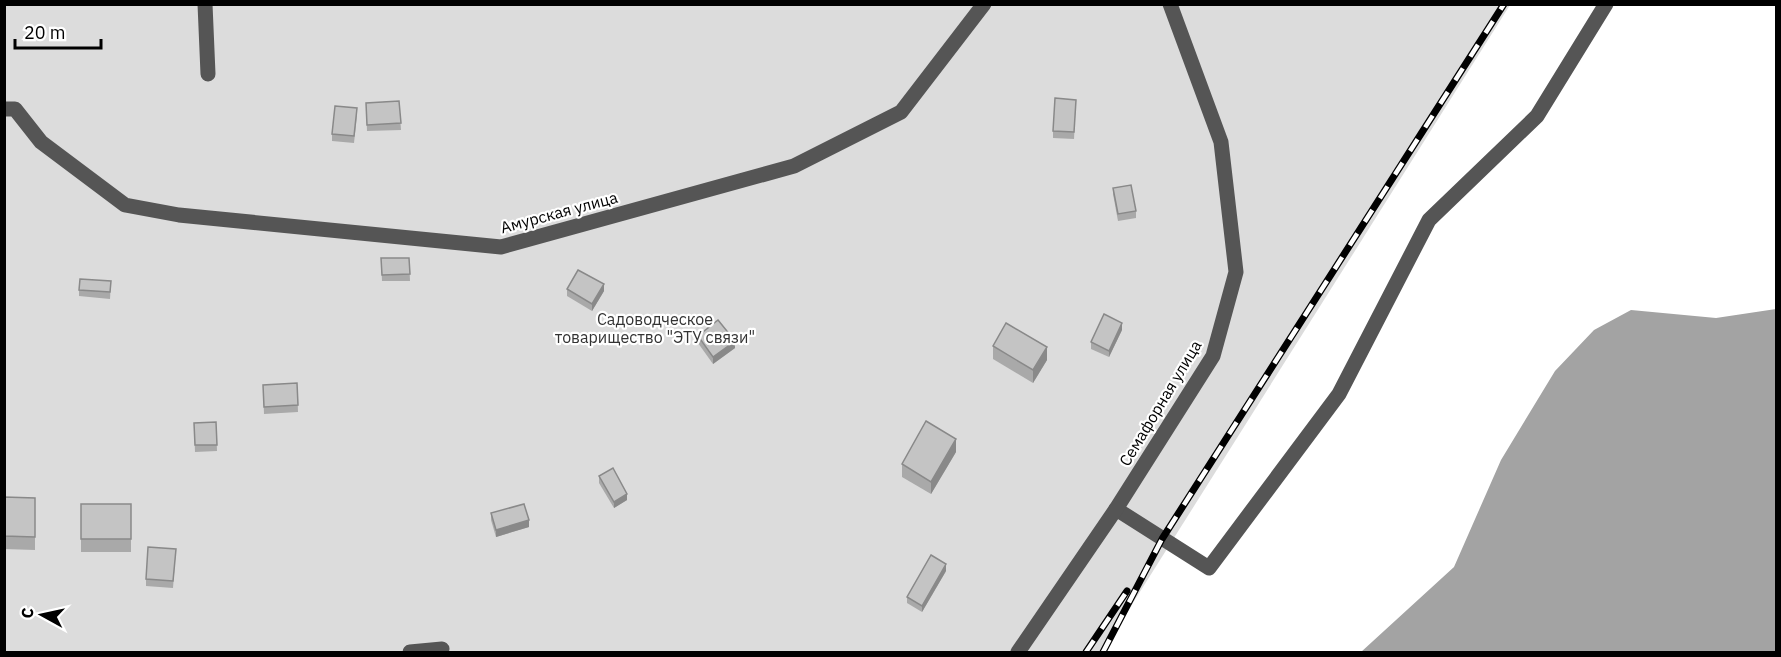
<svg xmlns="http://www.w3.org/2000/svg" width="1781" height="657" font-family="'IBM Plex Sans',sans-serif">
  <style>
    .green { fill: #dcdcdc }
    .water { fill: #a3a3a3 }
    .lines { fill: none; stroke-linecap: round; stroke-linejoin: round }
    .minor { stroke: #555; stroke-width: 15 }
    .rail-casing { stroke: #000; stroke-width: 7 }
    .rail { stroke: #fff; stroke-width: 4.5; stroke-dasharray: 14; stroke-linecap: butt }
    .wall { fill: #a9a9a9 }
    .shaded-wall { fill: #898989 }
    .building { fill: #c4c4c4; stroke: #898989; stroke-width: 1.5 }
    .labels { text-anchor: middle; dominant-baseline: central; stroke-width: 4.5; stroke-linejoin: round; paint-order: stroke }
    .street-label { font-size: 16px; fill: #000; stroke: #fff }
    .park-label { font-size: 16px; fill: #333; stroke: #fff }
  </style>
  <rect width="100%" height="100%" fill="#fff"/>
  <path class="green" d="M4 5H1510L1102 652H5Z"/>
  <path class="water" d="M1776 309V652H1361L1454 567 1501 460 1555 371 1594 330 1631 310 1716 318Z"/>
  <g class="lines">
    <g class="minor">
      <path d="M205 4 208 74"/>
      <path d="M4 109H15L41 142 125 205 179 215 501 247 794 166 901 112 984 4"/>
      <path d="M1116 509 1209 568 1339 394 1429 220 1537 116 1606 4"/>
      <path d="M410 652 442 649"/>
      <path d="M1018 652 1116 509 1213 356 1236 272 1221 142 1170 4"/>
    </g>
    <g class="rail-casing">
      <g id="rail">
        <path d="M1086 652 1127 591"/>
        <path d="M1103 652 1162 539 1504 4"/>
      </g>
    </g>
    <use href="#rail" class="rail"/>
  </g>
  <g class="wall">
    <path d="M1076 100 1074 139 1053 138V131Z"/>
    <path d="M399 101 401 130 367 131 366 103Z"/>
    <path d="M357 115 354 143 332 141V134Z"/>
    <path d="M1113 188 1136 211V218L1118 221 1113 194Z"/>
    <path d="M381 258H409L410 281H382Z"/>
    <path d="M111 281 110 299 79 296V290Z"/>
    <path d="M567 289 604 291 592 311 567 296Z"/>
    <path d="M1122 330 1109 357 1091 349V342Z"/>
    <path d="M698 336 735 348 713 364 698 343Z"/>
    <path d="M993 346 1047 360 1033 383 993 359Z"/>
    <path d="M297 383 298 412 264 414 263 385Z"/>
    <path d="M216 422 217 451 195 452 194 423Z"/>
    <path d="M956 452 931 494 902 477V464Z"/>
    <path d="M599 476 627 500 614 508 599 483Z"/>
    <path d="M4 497 35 498V550L4 549Z"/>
    <rect x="81" y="504" width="50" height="48"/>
    <path d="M491 513 529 527 496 537 491 520Z"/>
    <path d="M176 549 173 588 146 586V579Z"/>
    <path d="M946 571 922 612 907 603V597Z"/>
  </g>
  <g class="shaded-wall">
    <path d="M604 284V291L592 311V304Z"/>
    <path d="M1122 323V330L1109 357V351Z"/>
    <path d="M735 341V348L713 364V357Z"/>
    <path d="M1047 347V360L1033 383V370Z"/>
    <path d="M956 439V452L931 494V482Z"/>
    <path d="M627 494V500L614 508V502Z"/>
    <path d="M529 520V527L496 537V530Z"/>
    <path d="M946 564V571L922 612V606Z"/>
  </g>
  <g class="building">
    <path d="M1055 98 1076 100 1074 132 1053 131Z"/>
    <path d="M399 101 401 123 367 125 366 103Z"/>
    <path d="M335 106 357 108 354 136 332 134Z"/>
    <path d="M1131 185 1136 211 1118 214 1113 188Z"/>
    <path d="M381 258H409L410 274 382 275Z"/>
    <path d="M578 270 604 284 592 304 567 289Z"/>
    <path d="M80 279 111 281 110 292 79 290Z"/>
    <path d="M1104 314 1122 323 1109 351 1091 342Z"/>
    <path d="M718 320 735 341 713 357 698 336Z"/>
    <path d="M1006 323 1047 347 1033 370 993 346Z"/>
    <path d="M297 383 298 405 264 407 263 385Z"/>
    <path d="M926 421 956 439 931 482 902 464Z"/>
    <path d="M216 422 217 445H195L194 423Z"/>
    <path d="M613 468 627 494 614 502 599 476Z"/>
    <path d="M4 497 35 498V537L4 536Z"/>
    <rect x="81" y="504" width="50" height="35"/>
    <path d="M524 504 529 520 496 530 491 513Z"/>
    <path d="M148 547 176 549 173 581 146 579Z"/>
    <path d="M931 555 946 564 922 606 907 597Z"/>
  </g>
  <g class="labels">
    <g class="street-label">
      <text transform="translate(559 212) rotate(-15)">Амурская улица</text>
      <text transform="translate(1160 403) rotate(-59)">Семафорная улица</text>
    </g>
    <g class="park-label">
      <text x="655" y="319">Садоводческое<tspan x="655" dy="18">товарищество "ЭТУ связи"</tspan></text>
    </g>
  </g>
  <rect width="1781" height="657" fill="none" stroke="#000000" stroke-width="12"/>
  <g transform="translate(42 615) rotate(278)" stroke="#ffffff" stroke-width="4.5" paint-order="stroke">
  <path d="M0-4.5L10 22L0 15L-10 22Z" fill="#000000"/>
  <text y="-9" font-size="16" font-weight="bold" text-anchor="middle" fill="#000000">С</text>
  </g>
  <path d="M15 39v9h86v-9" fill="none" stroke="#000000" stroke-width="3"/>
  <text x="24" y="39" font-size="18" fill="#000000" stroke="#ffffff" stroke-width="4.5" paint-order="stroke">20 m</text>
</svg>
